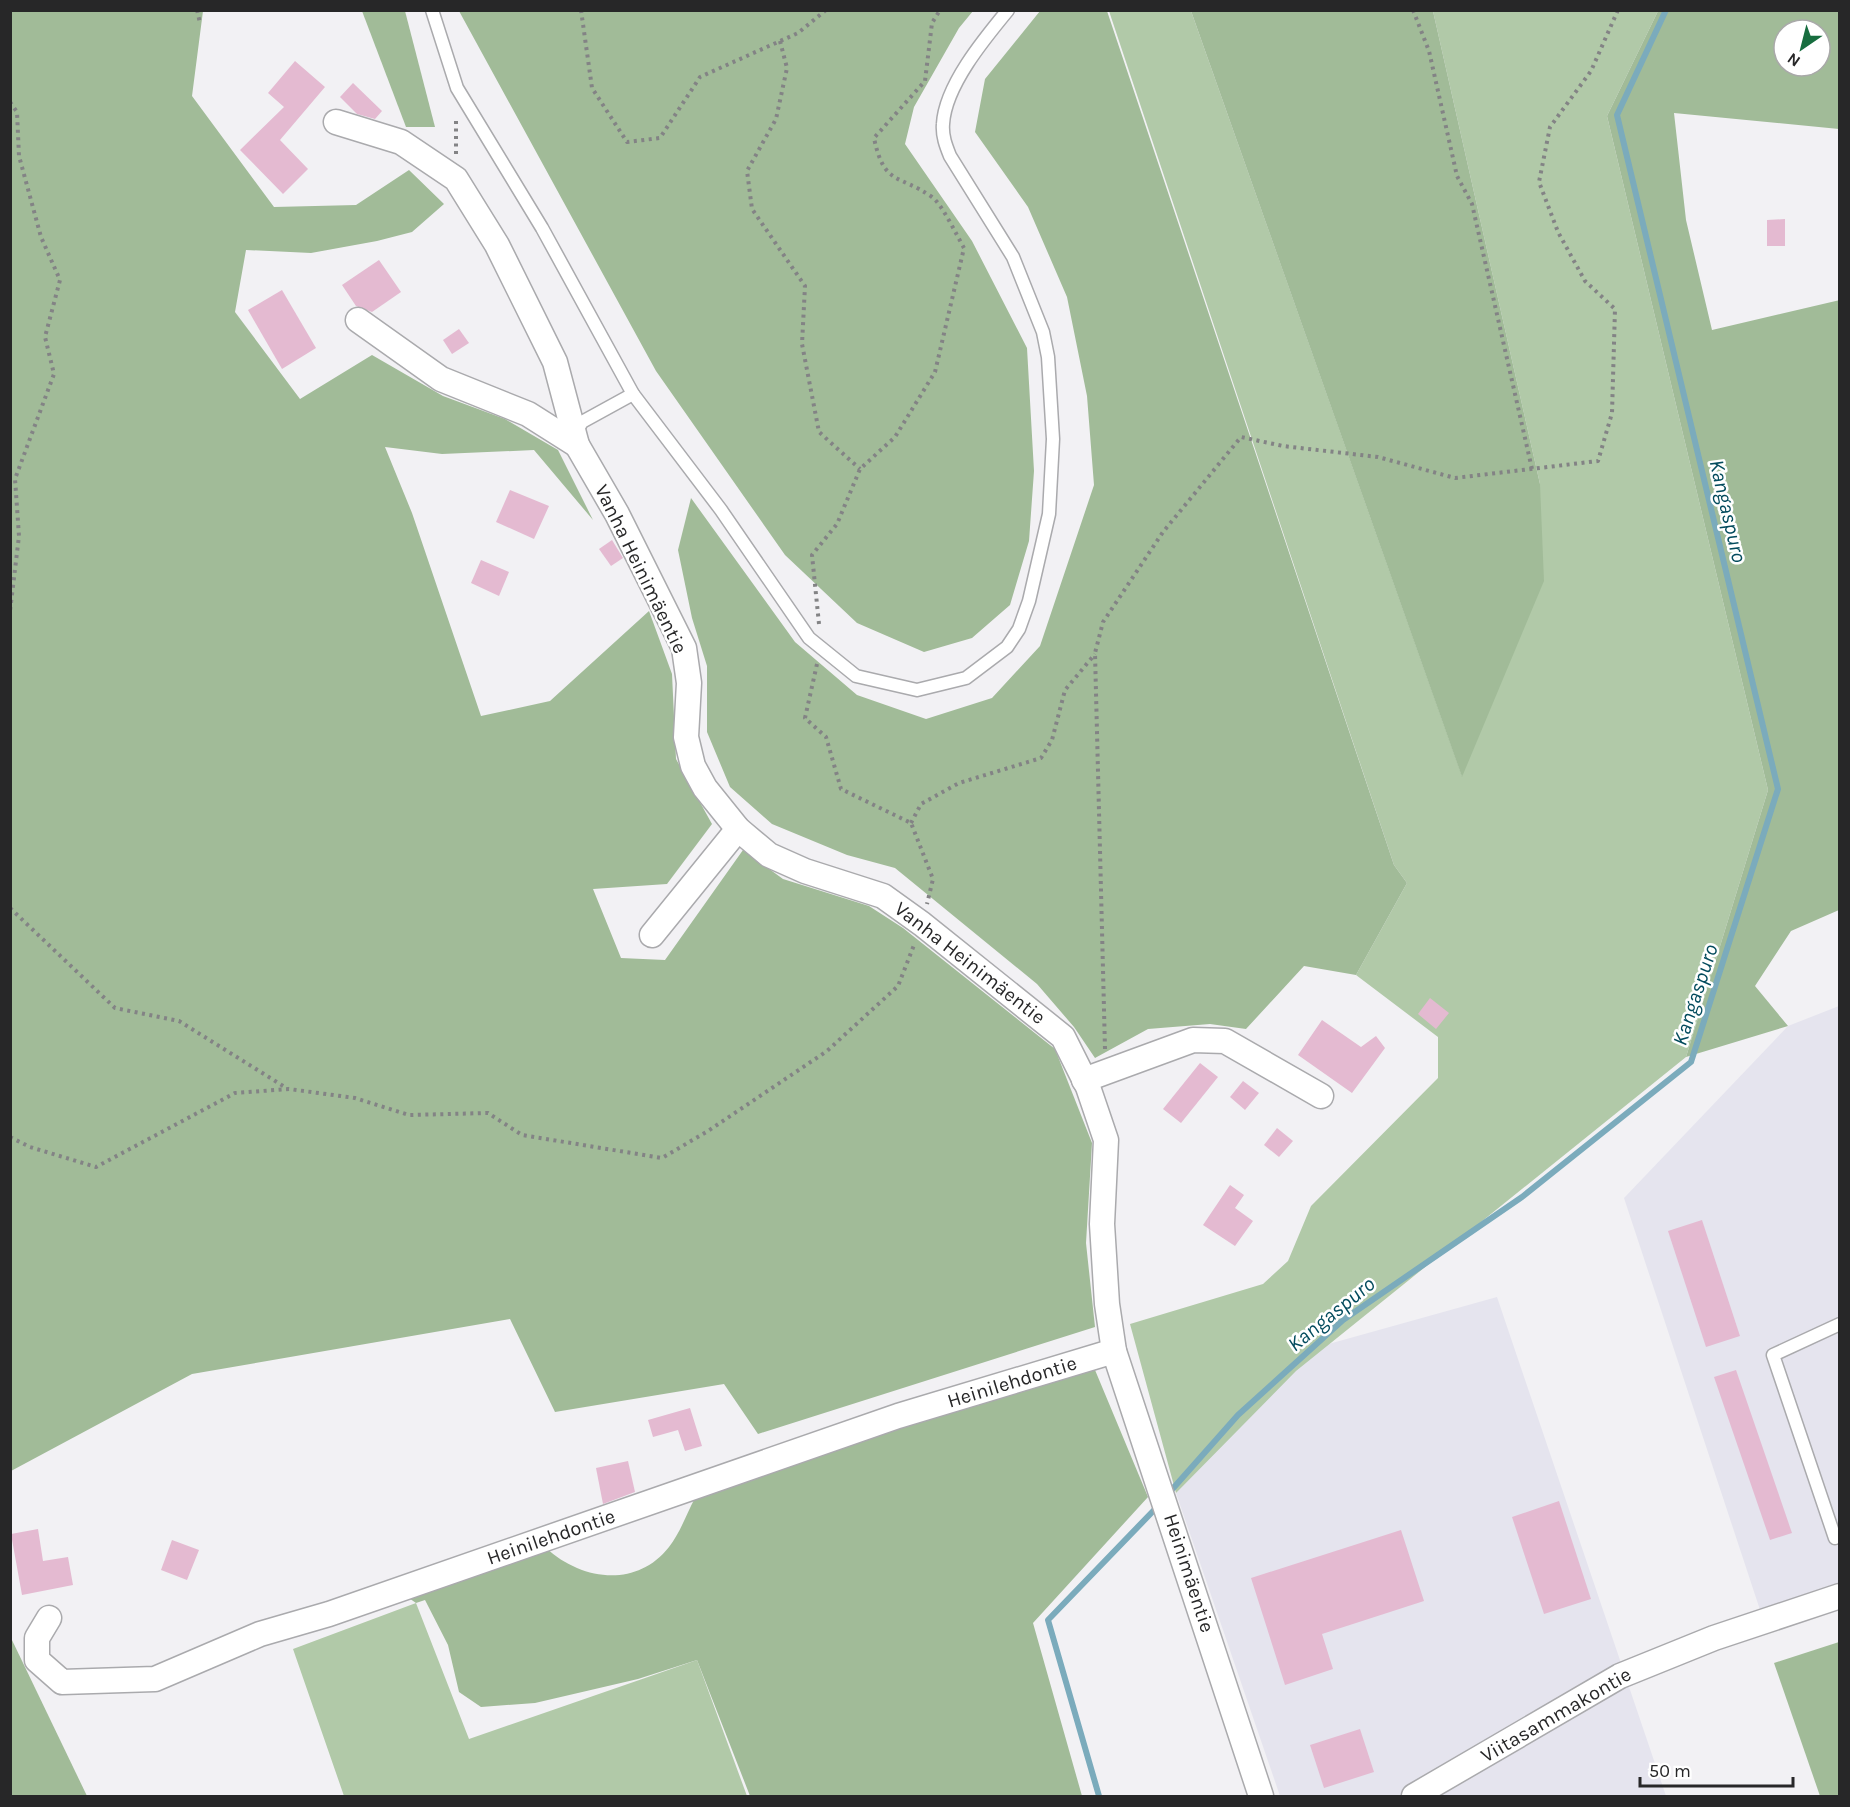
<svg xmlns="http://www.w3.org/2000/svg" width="1850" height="1807" font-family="Karla,sans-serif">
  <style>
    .built { fill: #e5e4ee }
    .green { fill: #b1c9a8 }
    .forest { fill: #a1bb98; fill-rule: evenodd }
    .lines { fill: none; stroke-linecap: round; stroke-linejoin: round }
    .stream { stroke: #7babbc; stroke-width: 6 }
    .building { fill: #e4bad1 }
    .lane-casing { stroke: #aaaaad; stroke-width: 15 }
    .street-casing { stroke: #aaaaad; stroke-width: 27 }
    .path { stroke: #838385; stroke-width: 4; stroke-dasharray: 3 4.5; stroke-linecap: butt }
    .lane { stroke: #fff; stroke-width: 12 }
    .street { stroke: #fff; stroke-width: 24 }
    .labels { text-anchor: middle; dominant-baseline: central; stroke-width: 5; stroke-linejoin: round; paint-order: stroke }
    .street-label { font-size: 20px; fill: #272728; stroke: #fff }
    .water-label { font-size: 21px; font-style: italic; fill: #034b5d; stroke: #fff }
  </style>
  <rect width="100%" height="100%" fill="#f2f1f4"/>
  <g class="built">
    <path d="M1839 1006V1605L1766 1628 1624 1198 1788 1026Z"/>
    <path d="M1497 1297 1666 1796H1280L1176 1493 1300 1352Z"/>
  </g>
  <g class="green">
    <path d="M1109 11H1191L1462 776 1540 484 1433 11H1658L1607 116 1768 790 1686 1057 1296 1371 1176 1493 1130 1324 1263 1284 1288 1261 1311 1206 1438 1078V1037L1356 975 1407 883 1394 865Z"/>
    <path d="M416 1603 469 1739 697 1660 747 1796H344L293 1649Z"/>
  </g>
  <g class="forest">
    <path d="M11 11H203L192 96 274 207 356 205 409 170 444 204 412 232 377 241 311 253 246 250 235 312 300 399 372 355 443 396 505 419 558 450 593 520 534 450 442 454 385 447 412 513 481 716 550 701 649 611 672 674 676 759 712 824 667 884 593 889 621 958 665 960 743 850 783 879 869 906 903 928 1055 1049 1092 1143 1086 1243 1095 1327 758 1434 724 1384 555 1412 510 1319 192 1374 11 1471Z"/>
    <path d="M362 11H405L435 127H406Z"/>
    <path d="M459 11H973L959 28 914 107 905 144 972 241 1027 348 1034 471 1029 541 1010 605 972 638 924 652 857 623 785 555 656 371Z"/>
    <path d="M1040 11H1107L1394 865 1407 883 1356 975 1304 966 1246 1029 1210 1024 1148 1029 1095 1058 1074 1027 1037 984 895 868 847 855 772 824 730 787 707 732V666L692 618 678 550 691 498 795 642 857 695 926 719 992 698 1040 646 1094 485 1087 396 1067 297 1028 207 975 132 985 79Z"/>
    <path d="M1191 11H1433L1540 484 1544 581 1462 777Z"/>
    <path d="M1658 11H1840L1839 129 1674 113 1686 220 1712 330 1840 300 1839 910 1791 931 1755 986 1788 1026 1686 1057 1768 790 1607 116ZM1784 30H1820V66H1784Z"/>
    <path d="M1095 1370 1148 1497 1033 1623 1082 1796H750L697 1660 638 1679 535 1703 481 1707 459 1692 448 1645 425 1600 416 1603 406 1596 546 1548C581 1580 636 1589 669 1547 680 1533 687 1513 695 1498L902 1428Z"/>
    <path d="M11 1638 87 1796H11Z"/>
    <path d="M1839 1642V1796H1820L1774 1663Z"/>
  </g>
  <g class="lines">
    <g class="stream">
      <path d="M1168 1494 1238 1415 1343 1320 1522 1197 1691 1062 1778 789 1617 115 1666 10"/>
      <path d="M1099 1796 1048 1620 1158 1506"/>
    </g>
  </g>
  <g class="building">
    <path d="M295 61 325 87 280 140 308 169 283 194 240 150 284 107 268 93Z"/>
    <path d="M353 83 382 111 375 119 357 114 340 97Z"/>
    <path d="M1785 219V246H1767V220Z"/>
    <path d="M379 260 401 292 372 312 356 306 342 285Z"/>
    <path d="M282 290 316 348 282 369 248 310Z"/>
    <path d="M459 329 469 343 452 354 443 340Z"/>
    <path d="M510 490 549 506 534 539 496 522Z"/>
    <path d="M612 540 623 558 611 566 599 549Z"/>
    <path d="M481 560 509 572 499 596 471 583Z"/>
    <path d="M1430 998 1449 1013 1436 1029 1418 1014Z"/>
    <path d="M1322 1020 1361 1047 1376 1036 1385 1048 1352 1093 1298 1055Z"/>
    <path d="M1200 1063 1218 1077 1181 1123 1163 1109Z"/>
    <path d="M1243 1081 1259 1093 1245 1110 1230 1097Z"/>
    <path d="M1277 1128 1293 1141 1279 1157 1264 1145Z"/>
    <path d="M1230 1185 1244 1195 1235 1208 1253 1221 1235 1246 1203 1225Z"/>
    <path d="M1702 1220 1740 1336 1706 1347 1668 1231Z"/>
    <path d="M1736 1370 1792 1533 1770 1540 1714 1377Z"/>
    <path d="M690 1408 702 1446 685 1451 678 1430 653 1437 648 1420Z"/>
    <path d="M628 1461 635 1492 603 1504 596 1468Z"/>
    <path d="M1559 1501 1591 1599 1544 1614 1512 1517Z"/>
    <path d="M38 1529 43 1561 68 1557 73 1585 22 1595 11 1534Z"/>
    <path d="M1401 1530 1424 1601 1322 1634 1333 1669 1285 1685 1251 1578Z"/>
    <path d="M172 1540 199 1550 187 1580 161 1570Z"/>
    <path d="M1360 1729 1374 1772 1324 1788 1310 1745Z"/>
  </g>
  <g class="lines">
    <g class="lane-casing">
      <g id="lane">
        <path d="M432 10 457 88 542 228 633 394 721 510 809 638 856 676 917 690 966 678 1007 647 1019 629 1029 601 1049 514 1053 439 1048 357 1043 332 1013 257 950 156C946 146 942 136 943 124 945 86 984 39 1008 10"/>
        <path d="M575 434 582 422 633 394"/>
        <path d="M1840 1324 1773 1355 1835 1538 1840 1536"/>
      </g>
    </g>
    <g class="street-casing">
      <g id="street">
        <path d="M336 122 401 142 456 179 497 245 555 362 577 445 617 514 684 648 689 683 686 737 693 766 705 788 738 829 769 855 805 871 883 896 922 924 1063 1037 1088 1087 1106 1140 1102 1224 1107 1304 1114 1351 1261 1796"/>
        <path d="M358 320 441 379 528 414 577 445"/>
        <path d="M652 935 738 829"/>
        <path d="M1084 1080 1193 1040 1225 1041 1321 1096"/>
        <path d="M49 1618 37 1638V1660L62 1682 155 1679 260 1634 329 1614 898 1416 1114 1351"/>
        <path d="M1414 1796 1620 1676 1714 1638 1840 1596"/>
      </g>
    </g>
    <g class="path">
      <path d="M197 10 200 23"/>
      <path d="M581 10 592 88 627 142 660 138 700 77 798 33 826 10"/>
      <path d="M1413 10 1429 51 1457 176 1472 204 1532 469"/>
      <path d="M780 41 787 68 776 119 747 171 752 209 805 286 802 344 819 432 860 469"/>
      <path d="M10 102 17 112 19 156 41 237 60 280 45 337 54 374 15 479 19 536 10 611"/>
      <path d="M456 154V120"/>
      <path d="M819 624 812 555 837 524 860 469 895 437 935 372 964 248C957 236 942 204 932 197 899 174 884 186 874 138L925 81 932 23 940 10"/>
      <path d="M817 664 805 718 826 737 841 789 911 823 933 879 927 904"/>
      <path d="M911 823 921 804 959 783 1041 758 1052 740 1065 690 1095 654"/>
      <path d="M10 908 115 1008 179 1021 288 1089"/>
      <path d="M1105 1049 1095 653 1103 622 1163 532 1241 437 1283 446 1378 457 1455 478 1598 461 1612 413 1615 309 1585 281 1558 232 1539 182 1550 127 1591 71 1618 10"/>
      <path d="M10 1137 30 1147 96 1167 235 1093 289 1089 355 1098 409 1115 488 1113 522 1135 662 1158 708 1131 827 1051 898 986 914 945"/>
    </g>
    <use href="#lane" class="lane"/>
    <use href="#street" class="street"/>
  </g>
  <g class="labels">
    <g class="street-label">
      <text transform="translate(641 569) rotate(64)">Vanha Heinimäentie</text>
      <text transform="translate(970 963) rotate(38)">Vanha Heinimäentie</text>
      <text transform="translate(1012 1382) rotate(-17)">Heinilehdontie</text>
      <text transform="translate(551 1537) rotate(-19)">Heinilehdontie</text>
      <text transform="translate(1189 1573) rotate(72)">Heinimäentie</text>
      <text transform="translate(1556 1715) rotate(-30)">Viitasammakontie</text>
    </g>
    <g class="water-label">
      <text transform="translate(1728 511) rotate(77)">Kangaspuro</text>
      <text transform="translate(1695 995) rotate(-72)">Kangaspuro</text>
      <text transform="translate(1331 1314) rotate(-39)">Kangaspuro</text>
    </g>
  </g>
  <rect width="1850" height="1807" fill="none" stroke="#272728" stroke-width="24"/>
  <g transform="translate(1802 48) rotate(215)"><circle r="28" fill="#ffffff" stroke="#a9a9a9" stroke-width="1.5"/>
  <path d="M0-4.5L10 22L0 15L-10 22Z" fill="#176d3f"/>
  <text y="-9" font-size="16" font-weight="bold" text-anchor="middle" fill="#272728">N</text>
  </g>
  <path d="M1640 1777v9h153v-9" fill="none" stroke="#272728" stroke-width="3"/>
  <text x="1649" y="1777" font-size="18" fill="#272728" stroke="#ffffff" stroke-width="4.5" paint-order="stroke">50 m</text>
</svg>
